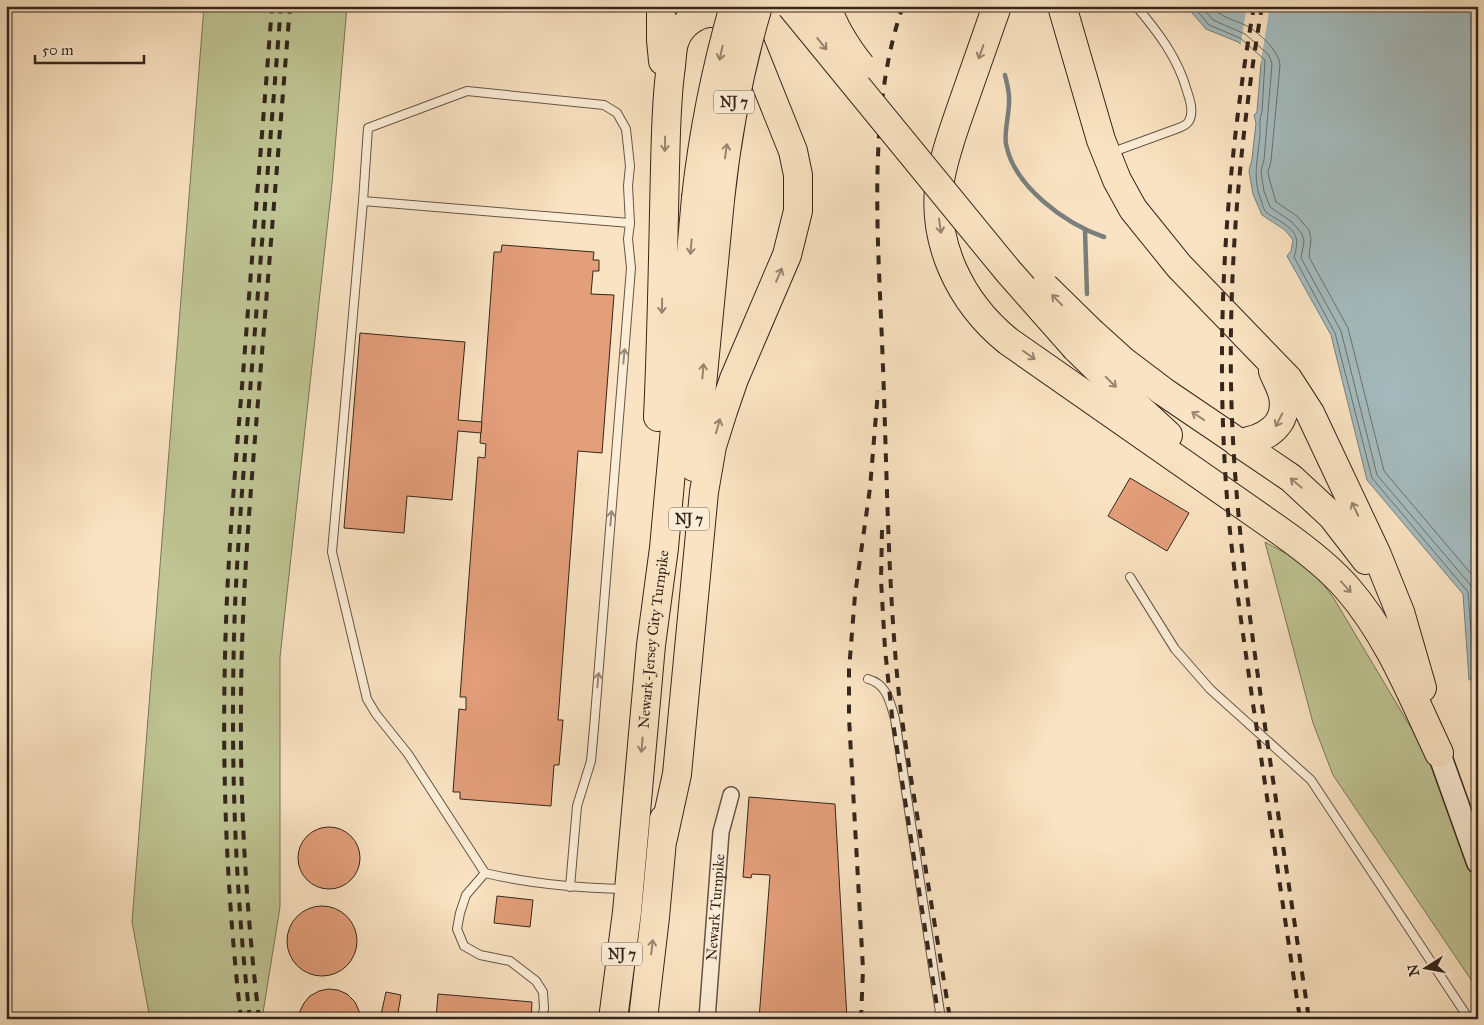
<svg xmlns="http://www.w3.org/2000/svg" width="1484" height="1025" font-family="'IM FELL Great Primer',serif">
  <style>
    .green { fill: #bec493; stroke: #7a7558 }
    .water { fill: #a4bbbe; stroke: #787f7d }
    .pier { fill: #fae3c2 }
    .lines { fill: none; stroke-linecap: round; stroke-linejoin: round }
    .shore { stroke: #6c706d; stroke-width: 1 }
    .stream { stroke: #787f7d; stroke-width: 4.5 }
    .building { fill: #e39e7a; stroke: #35261c }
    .service-casing { stroke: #665546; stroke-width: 10 }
    .minor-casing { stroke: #665546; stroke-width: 18 }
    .secondary-casing { stroke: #35261c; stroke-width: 25 }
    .motorway-casing { stroke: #35261c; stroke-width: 30 }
    .service { stroke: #fcedd7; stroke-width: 8 }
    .minor { stroke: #fcedd7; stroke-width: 15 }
    .secondary { stroke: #fcedd7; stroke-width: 22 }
    .motorway { stroke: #fae3c2; stroke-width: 28 }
    .rail { stroke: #35261c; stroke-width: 4; stroke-dasharray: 9 9; stroke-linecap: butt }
    .motorway-bridge-casing { stroke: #35261c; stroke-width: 30; stroke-linecap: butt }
    .motorway-bridge { stroke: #fae3c2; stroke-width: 28 }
    .oneway { stroke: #98846f }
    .oneway2 { stroke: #988a7a }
    .labels { text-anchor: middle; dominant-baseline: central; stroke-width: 5; stroke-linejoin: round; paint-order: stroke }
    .shield { fill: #fcedd7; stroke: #716254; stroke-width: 1 }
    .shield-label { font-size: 14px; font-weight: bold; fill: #35261c }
    .street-label { font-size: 15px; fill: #35261c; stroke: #fcedd7 }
  </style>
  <rect width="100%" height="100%" fill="#fae3c2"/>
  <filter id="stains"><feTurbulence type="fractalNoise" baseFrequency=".004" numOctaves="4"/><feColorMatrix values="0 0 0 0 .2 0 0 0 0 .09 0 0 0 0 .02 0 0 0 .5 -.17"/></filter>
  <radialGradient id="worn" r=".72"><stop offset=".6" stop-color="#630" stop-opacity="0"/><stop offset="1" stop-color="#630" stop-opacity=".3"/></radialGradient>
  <g class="green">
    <path d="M204 6H347L332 184 280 657V907L262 1019H150L132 922Z"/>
    <path d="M1265 542 1285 553 1302 557 1333 597 1478 840V990L1333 775 1313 723Z"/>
  </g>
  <path class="water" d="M1186 6H1478V678L1469 680 1463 594 1367 480 1331 335 1287 256 1291 251 1293 240 1285 230 1262 215 1253 194 1249 171 1252 159 1256 123 1254 115 1257 112 1261 62 1238 42 1206 29Z"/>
  <path class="pier" d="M1247 6H1270L1256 91 1258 63 1240 48Z"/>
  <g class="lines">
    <g class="shore">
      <path d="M1193 6 1209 25 1240 38 1265 60 1262 112C1259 119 1260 128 1260 135 1258 158 1252 178 1261 200 1262 203 1263 208 1265 211 1267 214 1272 216 1275 218 1294 230 1301 234 1294 257L1335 333 1372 478 1468 592 1474 671 1478 674"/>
      <path d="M1201 6 1213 20 1245 34 1269 55 1272 64 1264 160 1261 171 1262 179 1264 191 1270 207 1292 222 1302 234 1304 241 1301 258 1341 331 1377 475 1473 588 1478 640"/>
      <path d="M1211 6C1220 17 1232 19 1245 25 1257 31 1279 50 1280 65L1271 161 1268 172 1269 178 1276 202 1297 216 1309 230 1311 239 1309 257 1348 328 1384 471 1478 582"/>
    </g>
    <g class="stream">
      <path d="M1005 75C1007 84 1010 93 1009 102 1009 115 1004 132 1006 144 1014 187 1066 224 1104 237"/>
      <path d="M1085 230 1087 294"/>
    </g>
  </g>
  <g class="building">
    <path d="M502 245 594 252 593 260H599V271H593L591 294 614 295 602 453 578 451 558 720H563L559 765H554L551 806 460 799V792H453L459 709 466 710V697H460L478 457 485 458 486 444 480 443 494 252H501Z"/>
    <path d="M360 333 465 342 458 420 482 422 481 433 458 431 452 500 407 496 404 533 344 528Z"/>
    <path d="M1130 478 1189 513 1167 551 1108 516Z"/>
    <path d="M749 797 835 804 847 1019H759L770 875 752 874 751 878 743 877Z"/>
    <circle cx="329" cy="858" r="31"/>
    <path d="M497 896 533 900 530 927 494 923Z"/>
    <circle cx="322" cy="941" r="35"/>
    <path d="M328 989 338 990 347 994 355 1002 359 1011 360 1019H299L300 1011 304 1003 310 996 319 991Z"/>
    <path d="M386 992 401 995 397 1019H380Z"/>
    <path d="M438 994 532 1002 531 1019H436Z"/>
  </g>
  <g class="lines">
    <g class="service-casing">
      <g id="service">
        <path d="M1110 153 1176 129C1181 127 1186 126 1189 121 1194 112 1190 100 1187 91 1178 58 1158 32 1136 6"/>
        <path d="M363 201 368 128 467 91 604 105 617 113 626 129 630 166 628 186 630 223"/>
        <path d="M1130 577 1175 649 1210 689 1311 780 1469 1019"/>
        <path d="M868 679C887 684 890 702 895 719L941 1019"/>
        <path d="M485 873 466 895 460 913 457 929 464 946 480 955 510 961 536 981 543 992 544 1008 542 1019"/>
        <path d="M570 887 577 806 591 761 594 728 631 268 628 239 630 223 363 201 332 552 367 699 376 714 408 754 485 873C531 884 577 888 624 889"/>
      </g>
    </g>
    <g class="minor-casing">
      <g id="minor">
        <path id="s1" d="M707 1019 721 832 731 795"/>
      </g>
    </g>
    <g class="secondary-casing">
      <path id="secondary" d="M1439 753 1478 862"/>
    </g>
    <g class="motorway-casing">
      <g id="motorway">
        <path d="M661 6V40L663 61"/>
        <path d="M997 6C986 37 975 69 964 100 955 126 945 152 940 180 931 242 960 302 1008 341L1280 531C1304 548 1328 566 1347 588 1389 636 1412 696 1439 753"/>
        <path d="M1062 6 1101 140 1117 180 1133 209 1179 266 1288 379 1310 413 1377 555 1400 612 1422 688"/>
        <path d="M1092 333 1123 361 1164 392 1291 478 1332 516 1366 560"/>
        <path d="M1076 348 1115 386 1168 435"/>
        <path d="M658 417C662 334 663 251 665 168 666 133 666 100 671 66 672 57 672 47 675 40 680 26 695 14 709 13 727 12 735 25 743 39"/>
        <path d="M1238 443C1264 440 1289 426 1283 396 1281 387 1276 379 1273 371"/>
        <path d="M694 467 720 200"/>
        <path d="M663 838 677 774 704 492 712 446 723 411 734 379 787 255 798 211V175L793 151 744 29"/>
        <path id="s2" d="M613 1019 627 912 651 645 664 548 696 198"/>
        <path d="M643 1019 655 917 664 819"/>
      </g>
    </g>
    <use href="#service" class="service"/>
    <use href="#minor" class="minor"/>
    <use href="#secondary" class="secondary"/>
    <use href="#motorway" class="motorway"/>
    <g class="rail">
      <path d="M903 6C867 107 878 236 882 342 887 459 887 578 899 695 904 739 912 783 919 827 929 891 940 955 950 1019"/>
      <path d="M1254 6C1225 173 1214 342 1228 511 1234 576 1244 640 1253 704 1269 809 1284 914 1300 1019"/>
      <path d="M1262 6C1241 131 1229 257 1231 384 1233 503 1250 622 1267 740 1281 833 1295 926 1309 1019"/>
      <path d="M882 530 881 580 885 649 892 716 939 1019"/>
      <path d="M241 1019C227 899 222 778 225 657 227 559 236 460 244 362 253 243 263 125 272 6"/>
      <path d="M250 1019C234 882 230 744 235 606 239 518 247 430 254 342 263 230 272 118 281 6"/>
      <path d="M259 1019C247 916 240 812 241 708 241 598 251 488 260 377 270 254 280 130 290 6"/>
      <path d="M861 1019 863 969 849 718V670L855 595 870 488 878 391"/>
    </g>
    <g class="motorway-bridge-casing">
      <g id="motorway-bridge">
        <path d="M791 6 1008 271 1076 348"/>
        <path d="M827 6C834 29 846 47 861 66"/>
        <path d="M696 198C703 133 716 69 734 6"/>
        <path d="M720 200C727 134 739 70 758 6"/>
        <path d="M1045 287 1092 333"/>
      </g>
    </g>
    <use href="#motorway-bridge" class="motorway-bridge"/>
  </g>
  <defs><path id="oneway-shaft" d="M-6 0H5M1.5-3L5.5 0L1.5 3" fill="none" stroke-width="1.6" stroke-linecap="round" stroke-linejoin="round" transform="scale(1.25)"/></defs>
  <g class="oneway">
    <use href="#oneway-shaft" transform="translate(822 44) rotate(51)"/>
    <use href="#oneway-shaft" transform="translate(981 52) rotate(109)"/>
    <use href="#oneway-shaft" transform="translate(721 53) rotate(103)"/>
    <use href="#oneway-shaft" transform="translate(665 144) rotate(91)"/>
    <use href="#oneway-shaft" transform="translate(726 151) rotate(-82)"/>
    <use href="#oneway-shaft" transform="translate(940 226) rotate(82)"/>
    <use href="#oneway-shaft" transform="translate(691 247) rotate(95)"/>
    <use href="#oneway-shaft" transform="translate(779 275) rotate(-67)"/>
    <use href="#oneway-shaft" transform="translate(1057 300) rotate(-134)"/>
    <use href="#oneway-shaft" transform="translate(662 306) rotate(91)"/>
    <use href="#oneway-shaft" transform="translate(1029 355) rotate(35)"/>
    <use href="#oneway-shaft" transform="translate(703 371) rotate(-85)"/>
    <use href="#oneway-shaft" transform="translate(1111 382) rotate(45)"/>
    <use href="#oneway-shaft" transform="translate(1198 416) rotate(-146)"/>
    <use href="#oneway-shaft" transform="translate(1279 420) rotate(117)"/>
    <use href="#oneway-shaft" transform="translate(718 426) rotate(-74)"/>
    <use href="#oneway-shaft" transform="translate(1296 483) rotate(-140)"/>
    <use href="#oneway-shaft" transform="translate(1355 509) rotate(-115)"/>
    <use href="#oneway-shaft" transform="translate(1346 587) rotate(48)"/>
    <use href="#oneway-shaft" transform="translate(642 745) rotate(95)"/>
    <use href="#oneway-shaft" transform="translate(652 947) rotate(-83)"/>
  </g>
  <g class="oneway2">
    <use href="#oneway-shaft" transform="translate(624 356) rotate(-85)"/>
    <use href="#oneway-shaft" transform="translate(611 518) rotate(-85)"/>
    <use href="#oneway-shaft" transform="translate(598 680) rotate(-85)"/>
  </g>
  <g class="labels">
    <g class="shield">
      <rect x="714" y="90.5" width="40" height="23" rx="4"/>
      <rect x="669" y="507.5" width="40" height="23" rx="4"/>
      <rect x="602" y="942.5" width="40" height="23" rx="4"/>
    </g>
    <g class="shield-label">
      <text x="734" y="102">NJ 7</text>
      <text x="689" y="519">NJ 7</text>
      <text x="622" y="954">NJ 7</text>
    </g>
    <g class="street-label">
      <text stroke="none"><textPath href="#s2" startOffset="382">Newark-Jersey City Turnpike</textPath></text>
      <text stroke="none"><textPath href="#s1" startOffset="112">Newark Turnpike</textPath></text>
    </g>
  </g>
  <rect width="1484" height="1025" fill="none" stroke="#fae3c2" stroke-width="25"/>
  <rect x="8" y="8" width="1469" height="1010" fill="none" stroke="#35261c" stroke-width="2.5"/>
  <rect x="12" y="12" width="1459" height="1000" fill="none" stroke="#35261c"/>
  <g transform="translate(1426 968) rotate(259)" stroke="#fcedd7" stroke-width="4" paint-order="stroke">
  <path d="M0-4L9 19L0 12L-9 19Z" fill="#35261c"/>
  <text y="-8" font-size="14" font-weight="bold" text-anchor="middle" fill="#35261c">N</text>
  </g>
  <path d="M35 55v8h109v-8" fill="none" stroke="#35261c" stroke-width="2.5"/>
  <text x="42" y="55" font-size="15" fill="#35261c" stroke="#fcedd7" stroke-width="4" paint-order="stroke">50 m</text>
  <rect width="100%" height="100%" filter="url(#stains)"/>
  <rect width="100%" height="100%" fill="url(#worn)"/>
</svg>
